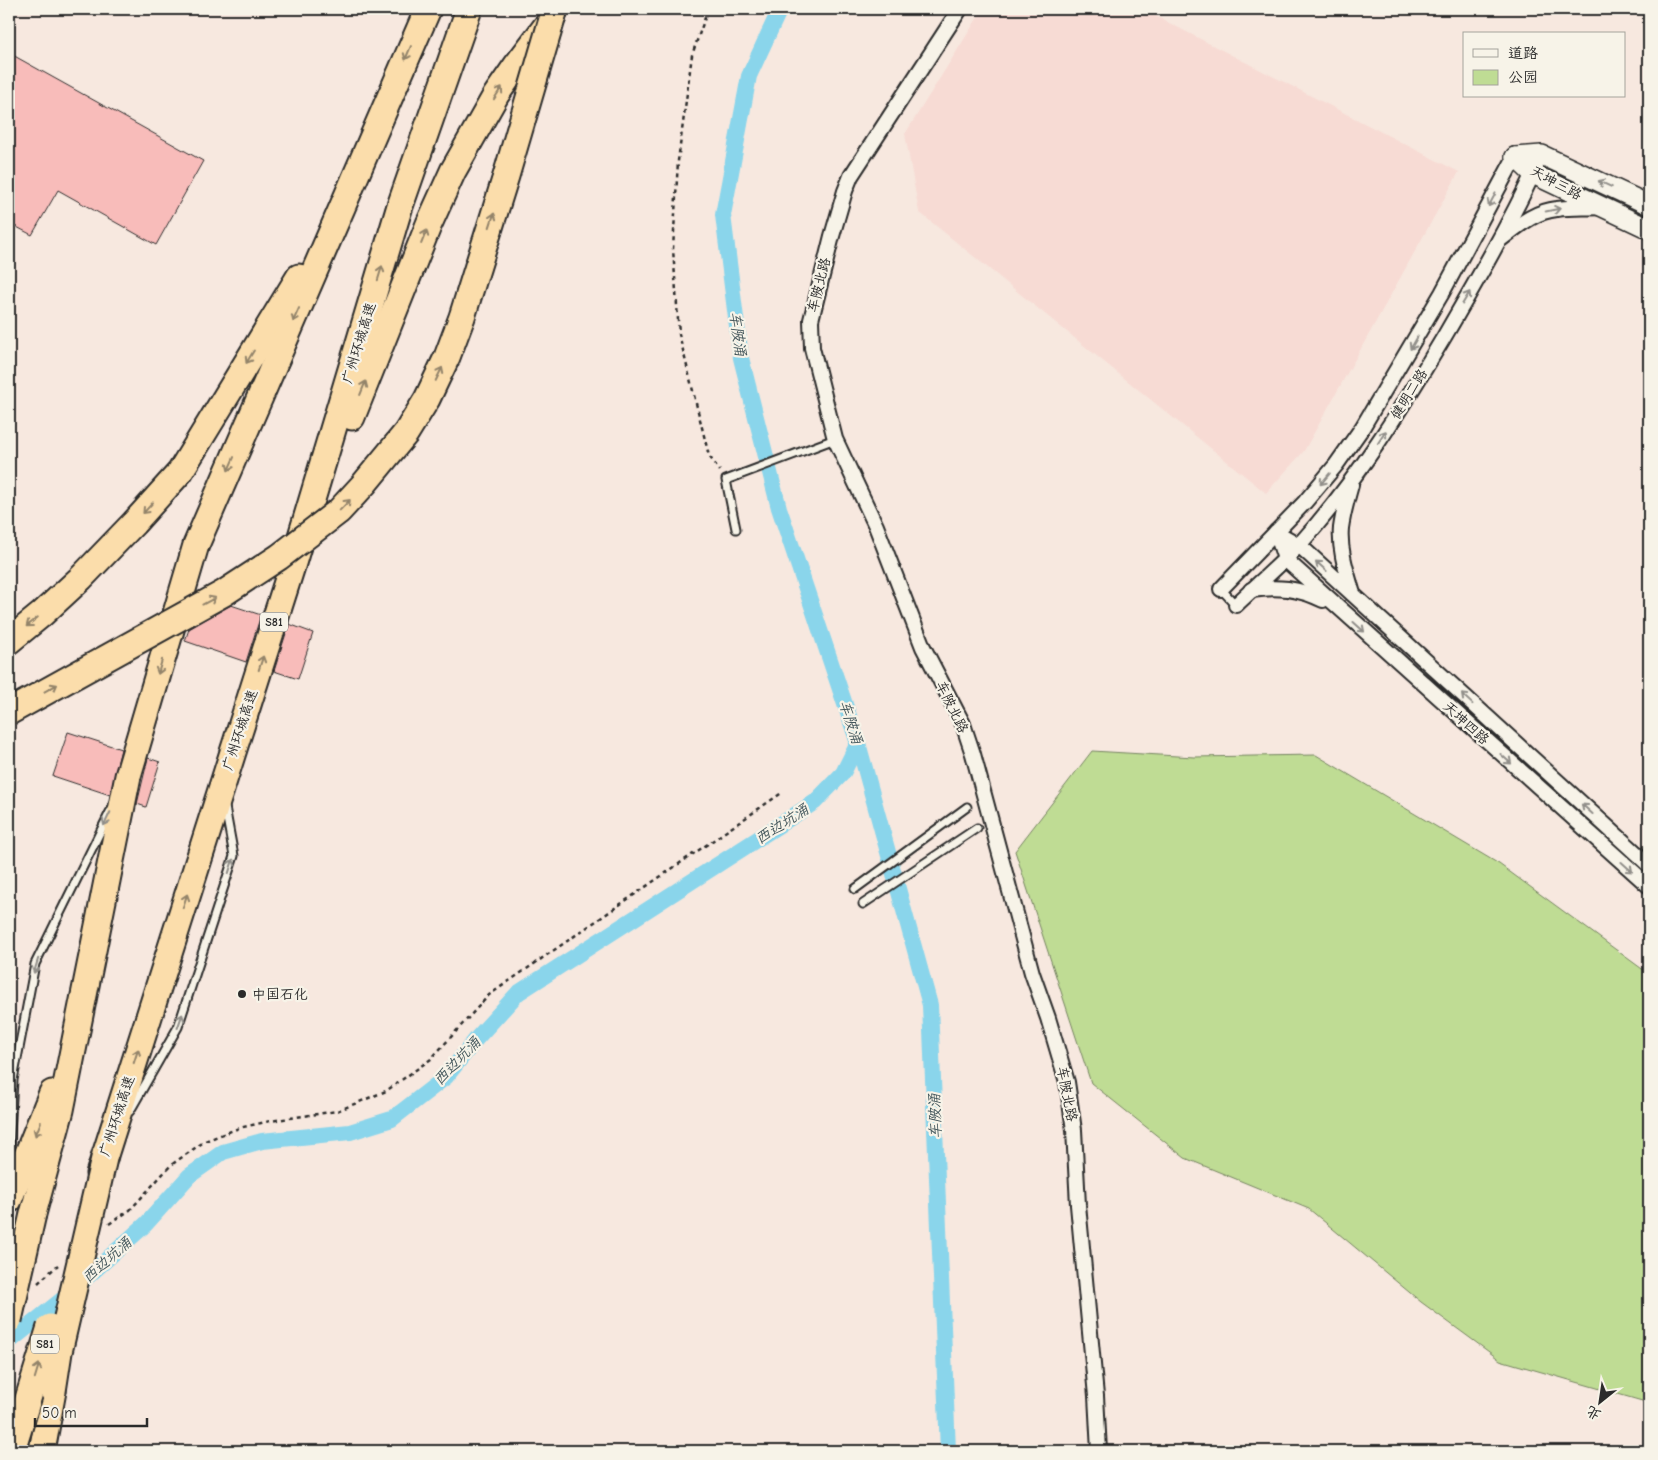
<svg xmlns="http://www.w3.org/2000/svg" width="1658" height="1460" font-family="'Comic Neue','LXGW WenKai TC',sans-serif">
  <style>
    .built { fill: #f7dbd4 }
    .green { fill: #bfdc94; stroke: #758460 }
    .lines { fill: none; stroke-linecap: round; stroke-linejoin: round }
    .canal { stroke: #8ad5eb; stroke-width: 16 }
    .building { fill: #f8bcba; stroke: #2b2b2b }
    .lane-casing { stroke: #2b2b2b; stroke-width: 11 }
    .street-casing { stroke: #2b2b2b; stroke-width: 18 }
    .secondary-casing { stroke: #2b2b2b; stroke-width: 22 }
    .highway-casing { stroke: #2b2b2b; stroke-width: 29 }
    .path { stroke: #2b2b2b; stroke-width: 2.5; stroke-dasharray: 4 4; stroke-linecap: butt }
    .lane { stroke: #f7f3e8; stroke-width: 7 }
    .street { stroke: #f7f3e8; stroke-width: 14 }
    .secondary { stroke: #f7f3e8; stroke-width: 19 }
    .highway { stroke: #fbddab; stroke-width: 25 }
    .highway-bridge-casing { stroke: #2b2b2b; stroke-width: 29; stroke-linecap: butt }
    .highway-bridge { stroke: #fbddab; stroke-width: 25 }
    .oneway { stroke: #93846b }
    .oneway2 { stroke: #918f8a }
    .poi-dot { fill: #2b2b2b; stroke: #f7f3e8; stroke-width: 2 }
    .labels { text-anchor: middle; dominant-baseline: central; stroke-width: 4.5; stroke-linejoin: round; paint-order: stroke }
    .shield { fill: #f7f3e8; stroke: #686764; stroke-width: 1 }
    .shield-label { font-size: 12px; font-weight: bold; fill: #2b2b2b }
    .street-label { font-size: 14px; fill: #2b2b2b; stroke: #f7f3e8 }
    .poi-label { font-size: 14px; fill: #2b2b2b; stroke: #f7f3e8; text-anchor: start }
    .water-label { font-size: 15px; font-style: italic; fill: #43565b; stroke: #f7f3e8 }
  </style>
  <rect width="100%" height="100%" fill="#f7e8df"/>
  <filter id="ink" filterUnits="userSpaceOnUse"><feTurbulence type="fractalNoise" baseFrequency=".02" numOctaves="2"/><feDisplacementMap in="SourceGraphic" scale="10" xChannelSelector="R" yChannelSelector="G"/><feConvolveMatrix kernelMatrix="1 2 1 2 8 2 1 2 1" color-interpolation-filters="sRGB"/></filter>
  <g filter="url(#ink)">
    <path class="built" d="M983 9H1142L1459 172 1304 451 1266 493 919 212 905 134Z"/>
    <path class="green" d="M1092 751 1194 757 1316 755 1499 864 1649 974V1403L1500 1360 1421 1302 1309 1209 1185 1158 1091 1083 1015 851Z"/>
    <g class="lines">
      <g class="canal">
        <path d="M780 9 749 76 723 215 741 358 779 508 858 743 930 1005 948 1451"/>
        <path d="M9 1342 64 1298 146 1224 189 1176 223 1152 262 1141 350 1132 392 1119 446 1077 477 1038 518 993 815 802 843 773 858 743"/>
      </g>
    </g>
    <g class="building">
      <path d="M9 53 203 161 156 245 58 190 32 235 9 223Z"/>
      <path d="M231 605 261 615 246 662 185 641 189 629Z"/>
      <path d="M289 624 313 633 298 679 274 671Z"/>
      <path d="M68 732 121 749 110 795 53 776Z"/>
      <path d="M148 758 160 762 146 807 137 804Z"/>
    </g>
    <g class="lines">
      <g class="lane-casing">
        <g id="lane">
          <path d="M736 529 726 480 835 439"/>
          <path d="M1221 589 1236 605"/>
          <path d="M855 889 967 807"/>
          <path d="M863 904 977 828"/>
          <path d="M130 1111 178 1027 234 856 225 807"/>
          <path d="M9 1151 13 1080 35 964 110 812"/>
        </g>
      </g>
      <g class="street-casing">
        <g id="street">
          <path d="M960 9 851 176 845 191 832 236 811 320 812 348 835 439 876 526 923 647 963 724 973 754 1032 973 1048 1018 1067 1082 1074 1130 1078 1205 1096 1396 1099 1451"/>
          <path d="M1501 239C1518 226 1535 211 1557 209 1571 207 1587 208 1601 207"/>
          <path d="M1351 485C1347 499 1343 513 1341 528 1339 550 1347 573 1353 594"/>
          <path d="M1221 589 1305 502 1336 465 1362 428 1442 293 1515 157"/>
          <path d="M1251 590C1277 586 1299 588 1323 600"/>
          <path d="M1236 605C1257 585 1279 566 1299 545 1356 482 1401 409 1444 337 1476 282 1509 225 1536 167"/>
          <path d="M1649 865 1299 545 1276 532 1285 559 1649 886"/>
        </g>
      </g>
      <g class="secondary-casing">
        <g id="secondary">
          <path d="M1515 157 1533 174 1649 229"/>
          <path d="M1515 157 1542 155 1649 205"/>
        </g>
      </g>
      <g class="highway-casing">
        <g id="highway">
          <path d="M352 417 429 224 453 171 496 95 516 66 553 17"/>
          <path d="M9 641 42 614 81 578 134 523 180 472 299 277"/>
          <path d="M99 1174 293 563 399 209 469 9"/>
          <path d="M9 1200 52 1093"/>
          <path d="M33 1214 61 1110 128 776 196 545 428 9"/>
          <path d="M42 1451 53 1391"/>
        </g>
      </g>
      <g class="path">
        <path d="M708 9 692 55 678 161 673 249 679 334 709 456 720 471"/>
        <path d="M109 1224 130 1210 171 1165 205 1141 239 1128 270 1121 337 1111 386 1091 431 1059 489 995 783 792"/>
        <path d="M38 1283 58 1265"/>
      </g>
      <use href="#lane" class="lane"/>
      <use href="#street" class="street"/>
      <use href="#secondary" class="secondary"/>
      <use href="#highway" class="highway"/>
      <g class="highway-bridge-casing">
        <g id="highway-bridge">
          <path d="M9 712 224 593 279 557 339 511 364 484 406 433 427 399 447 357 462 317 506 176 555 9"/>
          <path d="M9 1320 33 1214"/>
          <path d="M53 1391 59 1352 105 1154"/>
          <path d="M12 1451 50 1327"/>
        </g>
      </g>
      <use href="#highway-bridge" class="highway-bridge"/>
    </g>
    <defs><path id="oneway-shaft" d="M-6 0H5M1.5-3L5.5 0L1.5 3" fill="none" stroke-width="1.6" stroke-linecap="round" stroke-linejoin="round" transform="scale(1.25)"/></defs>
    <g class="oneway">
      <use href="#oneway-shaft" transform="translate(408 53) rotate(113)"/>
      <use href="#oneway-shaft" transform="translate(498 93) rotate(-57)"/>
      <use href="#oneway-shaft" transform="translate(492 220) rotate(-72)"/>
      <use href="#oneway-shaft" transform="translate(424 237) rotate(-68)"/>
      <use href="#oneway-shaft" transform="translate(380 273) rotate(-73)"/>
      <use href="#oneway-shaft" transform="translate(296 315) rotate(114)"/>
      <use href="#oneway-shaft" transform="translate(250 357) rotate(121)"/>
      <use href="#oneway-shaft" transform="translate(439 374) rotate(-64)"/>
      <use href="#oneway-shaft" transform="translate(363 388) rotate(-68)"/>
      <use href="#oneway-shaft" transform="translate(231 464) rotate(114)"/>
      <use href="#oneway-shaft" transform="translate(345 505) rotate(-46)"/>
      <use href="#oneway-shaft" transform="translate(148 508) rotate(132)"/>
      <use href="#oneway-shaft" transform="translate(209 601) rotate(-28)"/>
      <use href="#oneway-shaft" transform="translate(32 622) rotate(141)"/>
      <use href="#oneway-shaft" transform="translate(261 663) rotate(-72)"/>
      <use href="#oneway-shaft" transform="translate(160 667) rotate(106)"/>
      <use href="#oneway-shaft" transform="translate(51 688) rotate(-29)"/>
      <use href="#oneway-shaft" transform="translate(185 901) rotate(-72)"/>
      <use href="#oneway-shaft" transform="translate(136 1056) rotate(-72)"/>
      <use href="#oneway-shaft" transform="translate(38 1129) rotate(112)"/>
      <use href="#oneway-shaft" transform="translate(37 1371) rotate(-73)"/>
    </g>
    <g class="oneway2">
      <use href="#oneway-shaft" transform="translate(1605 184) rotate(-155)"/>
      <use href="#oneway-shaft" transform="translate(1492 200) rotate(118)"/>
      <use href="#oneway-shaft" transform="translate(1553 210) rotate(-11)"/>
      <use href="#oneway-shaft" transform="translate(1466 298) rotate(-59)"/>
      <use href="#oneway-shaft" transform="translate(1414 343) rotate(120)"/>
      <use href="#oneway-shaft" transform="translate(1382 437) rotate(-57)"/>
      <use href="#oneway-shaft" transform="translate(1325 479) rotate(130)"/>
      <use href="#oneway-shaft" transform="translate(1321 566) rotate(-138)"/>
      <use href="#oneway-shaft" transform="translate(1359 627) rotate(42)"/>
      <use href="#oneway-shaft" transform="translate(1467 699) rotate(-137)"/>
      <use href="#oneway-shaft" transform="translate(1506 759) rotate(42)"/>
      <use href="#oneway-shaft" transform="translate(1587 809) rotate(-138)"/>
      <use href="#oneway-shaft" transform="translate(107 819) rotate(116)"/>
      <use href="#oneway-shaft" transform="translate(231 866) rotate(-72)"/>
      <use href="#oneway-shaft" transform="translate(1627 867) rotate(42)"/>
      <use href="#oneway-shaft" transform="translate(36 966) rotate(107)"/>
      <use href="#oneway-shaft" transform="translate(180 1021) rotate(-71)"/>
    </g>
  </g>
  <circle class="poi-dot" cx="242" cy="994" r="5"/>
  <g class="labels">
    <g class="shield">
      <rect x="260" y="612.5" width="28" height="19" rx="4"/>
      <rect x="31" y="1334.5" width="28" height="19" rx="4"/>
    </g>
    <g class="shield-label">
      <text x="274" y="622">S81</text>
      <text x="45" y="1344">S81</text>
    </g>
    <g class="street-label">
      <text transform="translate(1556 183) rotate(28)">天坤三路</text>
      <text transform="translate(819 285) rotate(-76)">车陂北路</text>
      <text transform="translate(359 343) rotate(-73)">广州环城高速</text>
      <text transform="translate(1409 394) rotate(-58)">健明二路</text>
      <text transform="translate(952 707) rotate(64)">车陂北路</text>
      <text transform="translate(1466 723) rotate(42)">天坤四路</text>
      <text transform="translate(240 730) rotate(-72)">广州环城高速</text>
      <text transform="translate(1067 1094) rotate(79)">车陂北路</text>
      <text transform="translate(117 1116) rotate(-72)">广州环城高速</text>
    </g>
    <g class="poi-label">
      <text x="252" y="994">中国石化</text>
    </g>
    <g class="water-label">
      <text transform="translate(738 334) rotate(82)">车陂涌</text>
      <text transform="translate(851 722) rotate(72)">车陂涌</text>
      <text transform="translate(782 824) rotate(-33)">西边坑涌</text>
      <text transform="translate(457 1061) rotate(-46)">西边坑涌</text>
      <text transform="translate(935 1116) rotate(-92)">车陂涌</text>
      <text transform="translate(107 1260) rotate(-42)">西边坑涌</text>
    </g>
  </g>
  <rect width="1658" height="1460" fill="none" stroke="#f7f3e8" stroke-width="30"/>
  <rect x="15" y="15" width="1628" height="1430" fill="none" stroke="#2b2b2b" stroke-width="2" filter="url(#ink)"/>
  <rect x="1463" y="32" width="162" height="65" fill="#f7f3e8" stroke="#a5a39c"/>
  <rect x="1473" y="49" width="25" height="8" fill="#f7f3e8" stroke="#a5a39c"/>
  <text x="1508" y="58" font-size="15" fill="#2b2b2b">道路</text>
  <rect x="1473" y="70" width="25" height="15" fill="#bfdc94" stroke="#a5a39c"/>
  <text x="1508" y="82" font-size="15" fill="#2b2b2b">公园</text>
  <g transform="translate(1600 1402) rotate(210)" stroke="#f7f3e8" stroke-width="4" paint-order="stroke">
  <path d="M0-4L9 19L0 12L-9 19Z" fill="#2b2b2b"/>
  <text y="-8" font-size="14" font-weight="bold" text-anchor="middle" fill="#2b2b2b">北</text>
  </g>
  <path d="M35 1418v8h112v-8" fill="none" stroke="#2b2b2b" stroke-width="2.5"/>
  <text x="42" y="1418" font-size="15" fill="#2b2b2b" stroke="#f7f3e8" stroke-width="4" paint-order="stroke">50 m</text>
</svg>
